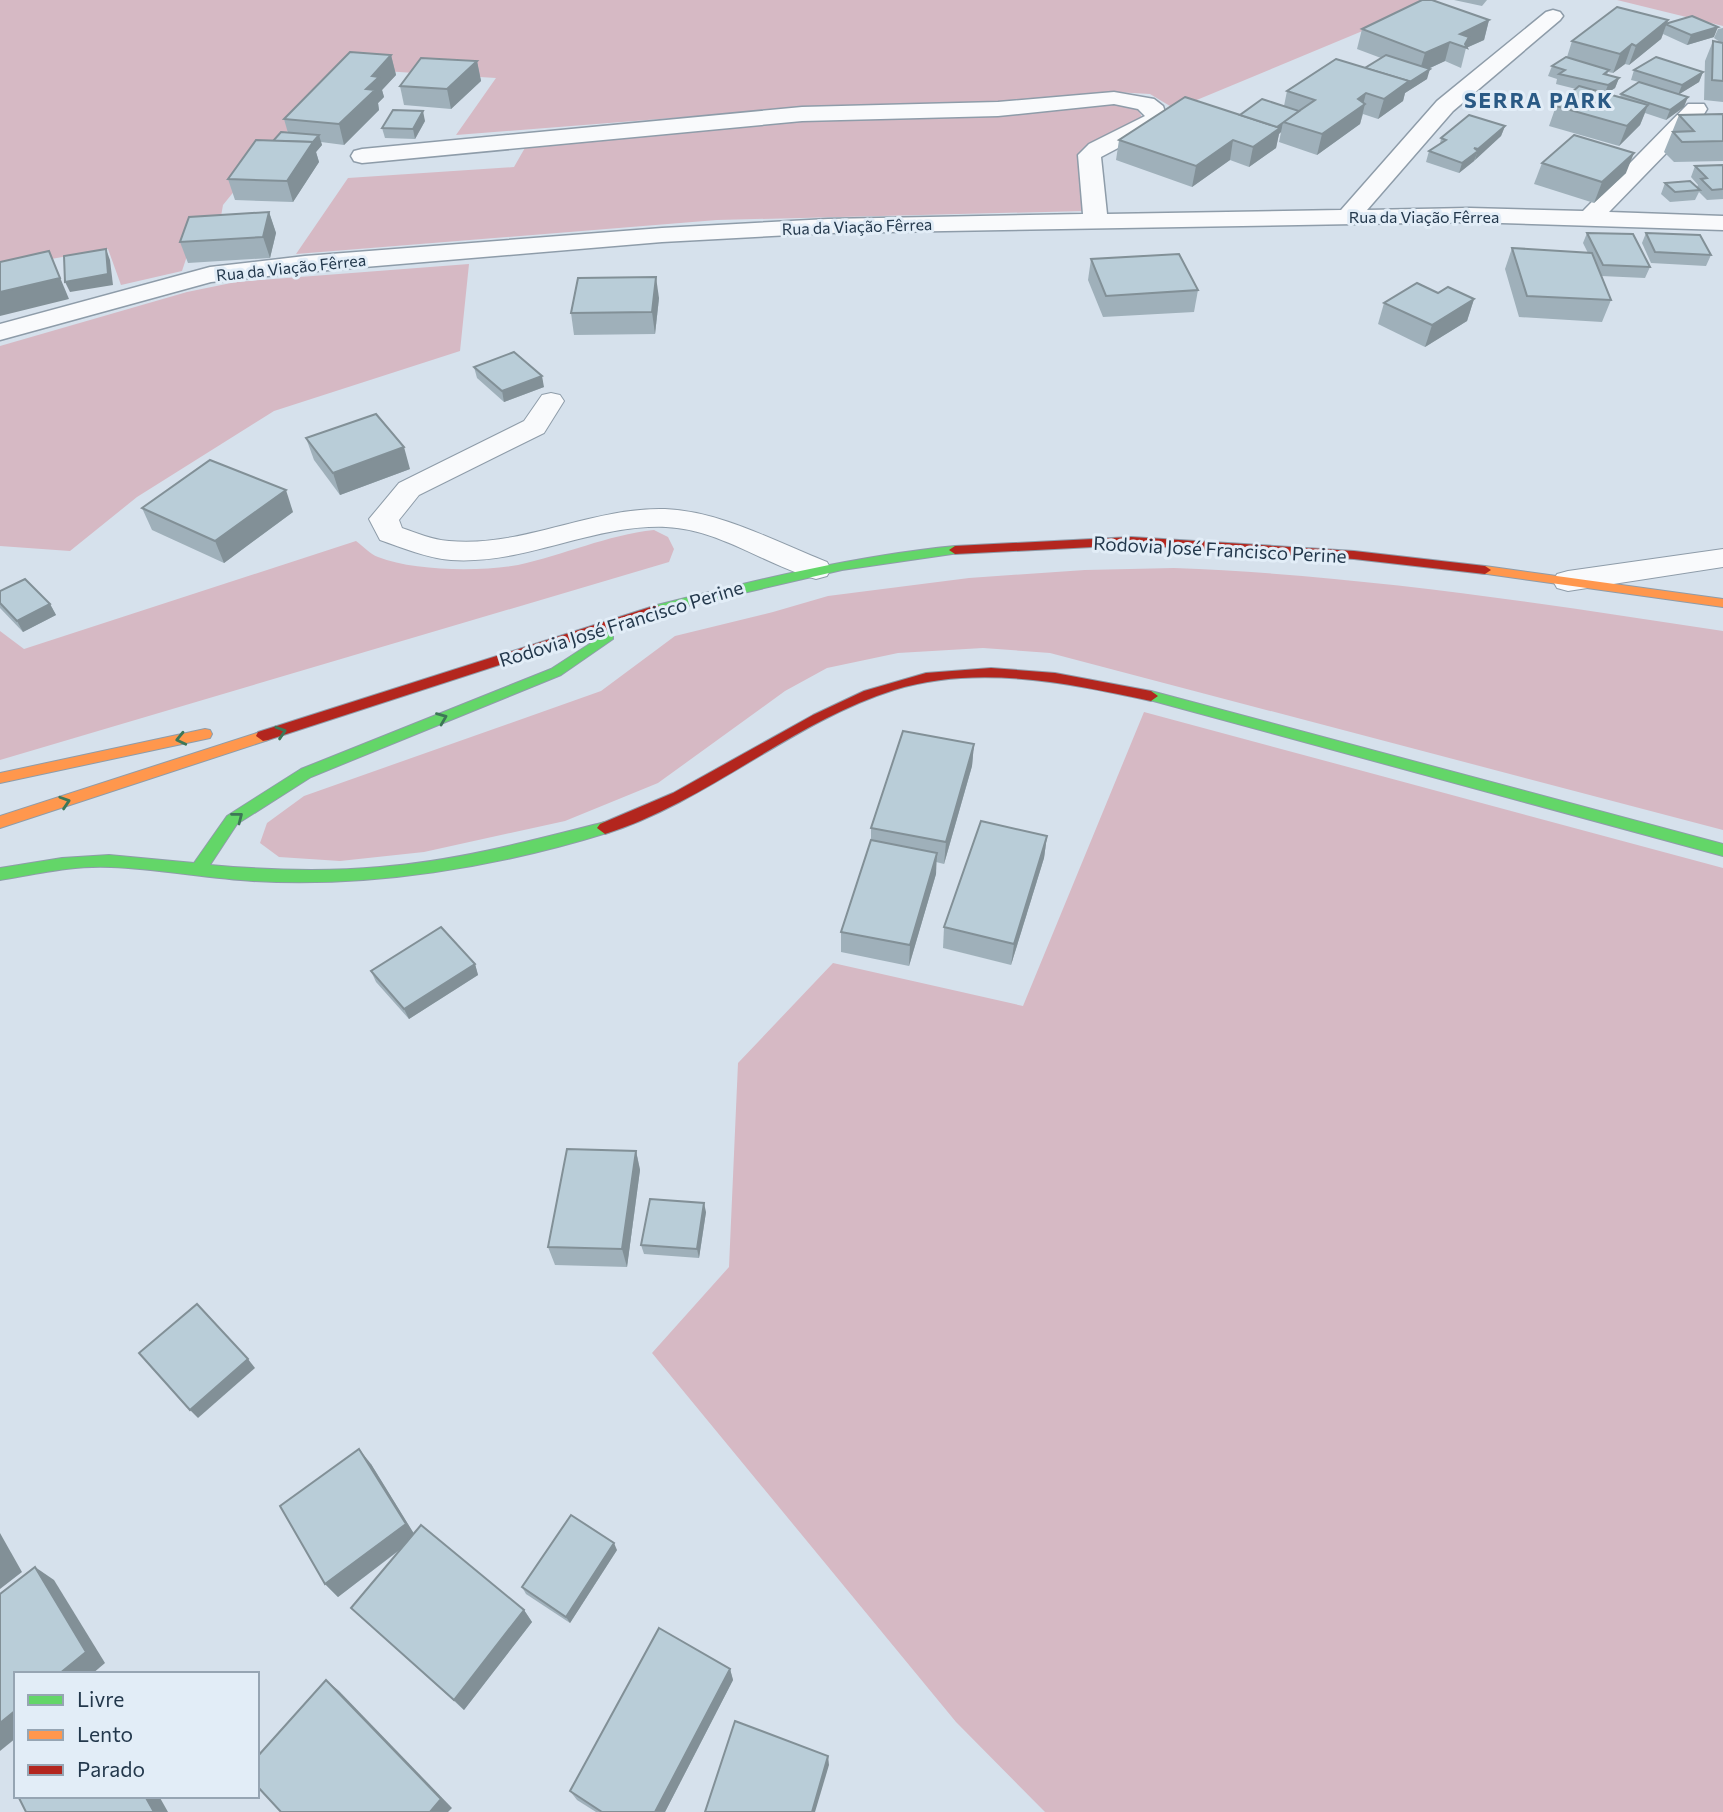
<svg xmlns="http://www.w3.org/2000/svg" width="1723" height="1812" font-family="Commissioner,sans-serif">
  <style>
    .green { fill: #d6b9c4 }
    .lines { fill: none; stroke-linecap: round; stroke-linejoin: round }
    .lane-casing { stroke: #8e9ca9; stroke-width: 2 }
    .street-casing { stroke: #8e9ca9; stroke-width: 3 }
    .fast-casing { stroke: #8e9ca9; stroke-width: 2 }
    .slow-casing { stroke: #8e9ca9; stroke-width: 2 }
    .jam-casing { stroke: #8e9ca9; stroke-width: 2 }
    .lane { fill: #f9fafc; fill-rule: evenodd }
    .street { fill: #f9fafc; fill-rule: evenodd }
    .fast { fill: #63d668; fill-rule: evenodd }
    .slow { fill: #ff974d; fill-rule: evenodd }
    .jam { fill: #b3261e; fill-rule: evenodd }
    .wall { fill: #9fb0ba }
    .shaded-wall { fill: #829097 }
    .building { fill: #b9cdd8; stroke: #829097; stroke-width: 2 }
    .oneway { stroke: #3d7757 }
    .labels { text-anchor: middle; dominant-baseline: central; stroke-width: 6; stroke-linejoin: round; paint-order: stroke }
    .far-street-label { font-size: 16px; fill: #23384c; stroke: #e2edf7 }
    .street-label { font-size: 19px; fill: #23384c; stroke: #e2edf7 }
    .far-district-label { font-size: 21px; font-weight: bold; letter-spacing: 2px; fill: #2a5a85; stroke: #e2edf7 }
  </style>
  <rect width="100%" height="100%" fill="#d6e1ec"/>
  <g class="green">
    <path d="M0 0H1437L1175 109 1150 94 1115 92 992 103 799 108 456 135 496 78 351 69 266 152 223 205 218 233 194 235 182 271 121 285 108 249 0 268Z"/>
    <path d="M1617 0H1723V26Z"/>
    <path d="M1110 104 1137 108 1142 117C1127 136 1101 136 1081 152L1084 211 717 220 296 254 348 178 514 167 526 146 804 121 1004 114Z"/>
    <path d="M469 264 460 351 274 411 137 497 70 551 0 546V346L187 292 236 282Z"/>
    <path d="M654 530 668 537 674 549 669 562 0 760V631L24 649 356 541C363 546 370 554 378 557 414 571 479 572 518 565 564 555 607 535 654 530Z"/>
    <path d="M1174 568C1359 575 1541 603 1723 631V830L1050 653 983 648 898 653 827 668 785 691 658 783 565 821 424 852 340 861 279 857 260 843 267 823 304 796 601 691 675 636 773 612 828 596 969 578 1085 570Z"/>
    <path d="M1144 712 1723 868V1812H1045L956 1722 652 1353 729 1267 738 1063 833 963 1023 1006Z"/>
  </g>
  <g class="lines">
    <g class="lane-casing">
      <g id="lane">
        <path d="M551 393 560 395 564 401 544 433 419 495 399 520 402 528C417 533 432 540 449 541 522 548 591 507 665 509 720 511 776 542 827 562L831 569 827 576 816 579C765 565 719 529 666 527 593 524 525 565 451 560 427 558 403 548 380 540L369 519 399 483 524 421 542 395Z"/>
        <path d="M1723 549V567L1568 591 1557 588 1553 581 1557 574 1568 571Z"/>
      </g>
    </g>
    <g class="street-casing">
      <path id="street" d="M1553 10 1560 12 1563 16 1560 20 1453 111 1367 210 1469 208 1583 211 1688 104H1704L1707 109 1704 114 1609 212 1723 216V230L1469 222 828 233 662 242 305 272 211 282 0 340V324L210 267 305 256 662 228 828 219 1083 214 1078 155 1089 144 1145 116 1138 109 1114 104 998 116 802 121 362 163 354 161 351 156 354 151 362 149 802 107 998 102 1114 92 1154 99 1163 106 1167 118 1156 128 1101 157 1107 214 1341 210 1437 101 1546 12Z"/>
    </g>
    <g class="fast-casing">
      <g id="fast">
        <path d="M955 546 959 547V553L842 570 657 613 650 609 657 605C756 580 854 556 955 546Z"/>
        <path d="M608 632 613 633V639L561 675 311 777 237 824 210 865C265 870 324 872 380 867 456 861 531 841 605 822L610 824 613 828 610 832C498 867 371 888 253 881 205 878 159 869 111 867 74 865 36 874 0 880V868L62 858 109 855 194 863 227 816 301 769 551 669Z"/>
        <path d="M1151 691 1723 844V856L1146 699 1144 696Z"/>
      </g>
    </g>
    <g class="slow-casing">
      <g id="slow">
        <path d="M1485 566 1723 599V607L1480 573 1479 570Z"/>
        <path d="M205 729 210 730 212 734 210 738 0 783V773Z"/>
        <path d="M263 731 270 736 268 740 0 828V816Z"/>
      </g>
    </g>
    <g class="jam-casing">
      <g id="jam">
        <path d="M1131 537 1354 551 1485 566 1491 570 1485 574 1354 559 1131 545 955 554 949 550 955 546Z"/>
        <path d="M657 605 664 609 662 612 268 740 263 741 256 736 258 732Z"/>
        <path d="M991 668 1055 673 1151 691 1158 696 1151 701C1068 683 978 664 894 690 792 722 709 801 605 834L597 828 600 824 673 793 813 715 864 691 926 673Z"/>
      </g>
    </g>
    <use href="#lane" class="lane"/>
    <use href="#street" class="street"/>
    <use href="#fast" class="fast"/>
    <use href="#slow" class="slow"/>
    <use href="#jam" class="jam"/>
  </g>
  <g class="wall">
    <path d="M1454 0H1487L1482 6Z"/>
    <path d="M1489 20 1484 40 1466 48 1461 68 1445 61 1428 69 1427 79 1405 93 1403 101 1378 119 1363 114 1360 124 1317 155 1279 142 1281 132 1279 134 1276 148 1249 167 1230 160 1192 187 1116 160 1119 140 1284 106 1287 91 1365 68 1381 58 1357 49 1362 29Z"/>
    <path d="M1668 20 1667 23 1714 37 1687 45 1663 34 1661 39 1629 65 1625 64 1613 73 1608 72 1607 75 1619 78 1615 88 1606 94 1620 97 1621 94 1639 82 1631 80 1634 70 1703 72 1699 82 1679 94 1684 107 1666 120 1645 113 1640 125 1619 146 1549 126 1556 106 1576 89 1556 84 1557 79 1548 76 1552 66 1567 57 1572 41Z"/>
    <path d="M1723 28V102L1704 100 1705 61 1713 41 1720 42 1714 38 1718 29Z"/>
    <path d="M391 55 396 75 382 90 384 97 378 103 379 110 344 145 321 142 322 145 316 152 319 162 293 202 235 200 228 179 273 141 288 133 284 119Z"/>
    <path d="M477 61 481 81 451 109 404 105 400 86Z"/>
    <path d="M1723 114V161L1674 162 1664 152 1679 115Z"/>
    <path d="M425 121 415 139 385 138 382 128Z"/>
    <path d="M1505 126 1501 136 1474 161 1459 173 1426 162 1429 151 1440 144 1441 138Z"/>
    <path d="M1542 163 1626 173 1594 203 1534 184Z"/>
    <path d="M1723 165V199L1707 200 1699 192 1695 200 1670 202 1661 194 1665 183 1697 187 1698 185 1691 177 1695 166Z"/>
    <path d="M269 212 276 233 270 258 188 263 180 242Z"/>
    <path d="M1587 233 1650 267 1645 278 1601 276 1611 300 1602 322 1519 317 1505 269 1512 248 1588 253 1583 243Z"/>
    <path d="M1646 233 1711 255 1706 266 1651 263 1642 243Z"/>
    <path d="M1091 259 1198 290 1194 312 1103 317 1088 280Z"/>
    <path d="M1438 293 1474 299 1467 321 1425 347 1378 324 1384 303Z"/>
    <path d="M659 298 655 334 574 335 571 313Z"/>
    <path d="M474 367 544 387 504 402 477 378Z"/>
    <path d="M306 438 410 469 340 495 314 460Z"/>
    <path d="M142 508 293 512 224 563 152 530Z"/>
    <path d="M0 591 50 604 56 615 23 632 0 608Z"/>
    <path d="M974 744 972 766 944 864 936 862V874L909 966 841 952V932L871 842V828Z"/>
    <path d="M1047 836 1044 858 1011 965 943 948 944 927Z"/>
    <path d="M475 964 478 975 409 1019 376 982 371 971Z"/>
    <path d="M636 1151 640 1170 627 1267 555 1265 548 1247Z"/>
    <path d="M706 1212 699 1258 644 1254 641 1245Z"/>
    <path d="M371 1464 414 1534 524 1610 532 1622 464 1710 351 1608 401 1549 338 1597 325 1584Z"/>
    <path d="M617 1550 570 1623 526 1594 522 1587Z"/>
    <path d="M730 1669 733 1680 665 1812H596L577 1800 570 1791Z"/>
  </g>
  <g class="shaded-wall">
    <path d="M1489 20 1484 40 1466 48 1460 34Z"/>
    <path d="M1668 20 1661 39 1629 65 1636 46Z"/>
    <path d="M1718 27 1714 37 1687 45 1691 35Z"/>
    <path d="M1450 42 1445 61 1419 73 1425 53Z"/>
    <path d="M1632 44 1625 64 1613 73 1620 54Z"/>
    <path d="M391 55 396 75 382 90 384 97 378 103 379 110 344 145 339 124 366 89 372 76Z"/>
    <path d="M477 61 481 81 451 109 447 89Z"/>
    <path d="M1430 69 1427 79 1405 93 1403 101 1378 119 1384 99 1409 81Z"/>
    <path d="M1703 72 1699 82 1678 95 1682 85Z"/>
    <path d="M1619 78 1615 88 1604 95 1608 85Z"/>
    <path d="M1366 93 1363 105 1365 104 1360 124 1317 155 1322 134 1358 99Z"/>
    <path d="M1688 97 1684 107 1666 120 1670 110Z"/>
    <path d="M1648 105 1640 125 1619 146 1627 126Z"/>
    <path d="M423 111 425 121 415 139 413 129Z"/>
    <path d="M1283 122 1281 132 1279 134 1276 148 1249 167 1253 147 1268 134Z"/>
    <path d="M1505 126 1501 136 1475 160 1478 149Z"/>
    <path d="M319 135 322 145 316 152 319 162 293 202 287 181 306 149Z"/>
    <path d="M1233 140 1230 160 1192 187 1196 166Z"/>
    <path d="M1478 151 1474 161 1459 173 1462 163Z"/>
    <path d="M1634 153 1626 173 1594 203 1602 182Z"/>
    <path d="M269 212 276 233 270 258 263 237Z"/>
    <path d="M106 249 110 260 113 285 70 292 65 282Z"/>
    <path d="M49 251 69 299 0 316V292Z"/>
    <path d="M656 277 659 298 655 334 652 312Z"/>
    <path d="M1474 299 1467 321 1425 347 1432 325Z"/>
    <path d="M542 376 544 387 504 402 502 391Z"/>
    <path d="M404 447 410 469 340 495 333 473Z"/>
    <path d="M286 490 293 512 224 563 215 541Z"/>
    <path d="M50 604 56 615 23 632 17 621Z"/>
    <path d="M974 744 972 766 944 864 946 842Z"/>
    <path d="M1047 836 1044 858 1011 965 1014 944Z"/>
    <path d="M937 853 936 874 909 966 910 945Z"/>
    <path d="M475 964 478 975 409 1019 404 1009Z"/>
    <path d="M636 1151 640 1170 627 1267 622 1249Z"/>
    <path d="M704 1203 706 1212 699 1258 697 1249Z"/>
    <path d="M248 1359 255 1368 198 1418 190 1410Z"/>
    <path d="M359 1449 371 1464 416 1537 338 1597 325 1584Z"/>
    <path d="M0 1533 22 1572 0 1589Z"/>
    <path d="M614 1543 617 1550 570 1623 566 1617Z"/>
    <path d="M35 1567 54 1580 105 1663 92 1674H59Z"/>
    <path d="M524 1610 532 1622 464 1710 454 1700Z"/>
    <path d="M730 1669 733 1680 665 1812H655Z"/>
    <path d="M326 1680 339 1691 452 1808 448 1812H430Z"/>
    <path d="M16 1710V1738L0 1751V1723Z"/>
    <path d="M828 1756 829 1765 815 1812H812Z"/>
    <path d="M145 1796H159L168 1812H154Z"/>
  </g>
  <g class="building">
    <path d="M1422 0H1432L1489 20 1460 34 1469 37 1465 44 1467 48 1450 42 1425 53 1362 29Z"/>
    <path d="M1617 7 1668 20 1636 46 1632 44 1620 54 1572 41Z"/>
    <path d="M1692 16 1718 27 1691 35 1665 24Z"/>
    <path d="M1713 41 1723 43V81L1712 80Z"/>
    <path d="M350 52 391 55 372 76 379 77 366 89 375 90 339 124 284 119Z"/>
    <path d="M1386 55 1430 69 1408 83 1409 81 1365 68Z"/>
    <path d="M1566 57 1609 70 1604 74 1619 78 1608 85 1559 74 1565 70 1552 66Z"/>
    <path d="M1656 57 1703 72 1682 85 1634 70Z"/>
    <path d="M421 58 477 61 447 89 400 86Z"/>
    <path d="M1336 59 1409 81 1384 99 1366 93 1358 99 1365 104 1322 134 1283 122 1315 100 1287 91Z"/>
    <path d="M1639 82 1688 97 1670 110 1621 94Z"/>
    <path d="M1579 86 1648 105 1627 126 1556 106Z"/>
    <path d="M1185 97 1280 128 1253 147 1233 140 1196 166 1119 140Z"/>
    <path d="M1262 99 1299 111 1277 127 1240 115Z"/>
    <path d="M393 110 423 111 413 129 382 128Z"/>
    <path d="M1723 114V141L1682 142 1673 132 1694 131 1679 115Z"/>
    <path d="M1469 115 1505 126 1478 149 1474 148 1478 151 1462 163 1429 151 1446 140 1441 138Z"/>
    <path d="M281 132 319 135 313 142 273 141Z"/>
    <path d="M1574 135 1634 153 1602 182 1542 163Z"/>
    <path d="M256 140 313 142 287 181 228 179Z"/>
    <path d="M1723 165V189L1712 190 1701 179 1707 178 1695 166Z"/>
    <path d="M1690 181 1700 190 1675 192 1665 183Z"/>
    <path d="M269 212 263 237 180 242 189 217Z"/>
    <path d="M1587 233 1633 234 1650 267 1603 265Z"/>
    <path d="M1646 233 1700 235 1711 255 1655 252Z"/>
    <path d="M1512 248 1592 253 1611 300 1527 296Z"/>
    <path d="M106 249 108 274 65 282 64 256Z"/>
    <path d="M49 251 60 278 0 292V262Z"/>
    <path d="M1179 254 1198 290 1106 296 1091 259Z"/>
    <path d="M656 277 652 312 571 313 578 278Z"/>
    <path d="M1417 283 1438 293 1448 287 1474 299 1432 325 1384 303Z"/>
    <path d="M514 352 542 376 502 391 474 367Z"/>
    <path d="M376 414 404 447 333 473 306 438Z"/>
    <path d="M210 460 286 490 215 541 142 508Z"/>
    <path d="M25 579 50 604 17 621 0 603V591Z"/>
    <path d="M903 731 974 744 946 842 871 828Z"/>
    <path d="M981 821 1047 836 1014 944 944 927Z"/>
    <path d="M871 840 937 853 910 945 841 932Z"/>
    <path d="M441 927 475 964 404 1009 371 971Z"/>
    <path d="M567 1149 636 1151 622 1249 548 1247Z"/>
    <path d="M650 1199 704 1203 697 1249 641 1245Z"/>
    <path d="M197 1304 248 1359 190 1410 139 1353Z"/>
    <path d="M359 1449 406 1524 325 1584 280 1506Z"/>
    <path d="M571 1515 614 1543 566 1617 522 1587Z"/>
    <path d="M421 1525 524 1610 454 1700 351 1608Z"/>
    <path d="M35 1567 86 1652 59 1674H16V1710L0 1723V1594Z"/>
    <path d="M659 1628 730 1669 655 1812H602L570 1791Z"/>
    <path d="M326 1680 441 1799 430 1812H281L257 1786V1757Z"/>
    <path d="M735 1721 828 1756 812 1812H705Z"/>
    <path d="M18 1796H145L154 1812H26Z"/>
  </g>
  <defs><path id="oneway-chevron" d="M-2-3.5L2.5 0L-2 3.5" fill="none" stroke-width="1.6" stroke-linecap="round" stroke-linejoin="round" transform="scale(1.75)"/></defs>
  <g class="oneway">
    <use href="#oneway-chevron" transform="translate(442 718) rotate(-22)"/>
    <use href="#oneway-chevron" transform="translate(281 732) rotate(-18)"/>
    <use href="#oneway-chevron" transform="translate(181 739) rotate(167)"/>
    <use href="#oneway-chevron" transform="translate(65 802) rotate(-18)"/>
    <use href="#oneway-chevron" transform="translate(238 817) rotate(-38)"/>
  </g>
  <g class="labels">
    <g class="far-street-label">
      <text x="1424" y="216">Rua da Viação Fêrrea</text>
      <text transform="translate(857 226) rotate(-2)">Rua da Viação Fêrrea</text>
      <text transform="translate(291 267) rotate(-6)">Rua da Viação Fêrrea</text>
    </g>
    <g class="street-label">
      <text transform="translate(1220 549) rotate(3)">Rodovia José Francisco Perine</text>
      <text transform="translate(621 623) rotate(-17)">Rodovia José Francisco Perine</text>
    </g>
    <g class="far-district-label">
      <text x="1539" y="99">SERRA PARK</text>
    </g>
  </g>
  <rect x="14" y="1672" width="245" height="126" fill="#e2edf7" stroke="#96a5b3" stroke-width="2"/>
  <rect x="28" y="1695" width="35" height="10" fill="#63d668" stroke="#96a5b3" stroke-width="2"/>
  <text x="77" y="1707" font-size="21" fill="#23384c">Livre</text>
  <rect x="28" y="1730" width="35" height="10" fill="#ff974d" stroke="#96a5b3" stroke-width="2"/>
  <text x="77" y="1742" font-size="21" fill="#23384c">Lento</text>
  <rect x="28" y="1765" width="35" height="10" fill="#b3261e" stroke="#96a5b3" stroke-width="2"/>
  <text x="77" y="1777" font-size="21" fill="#23384c">Parado</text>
</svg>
